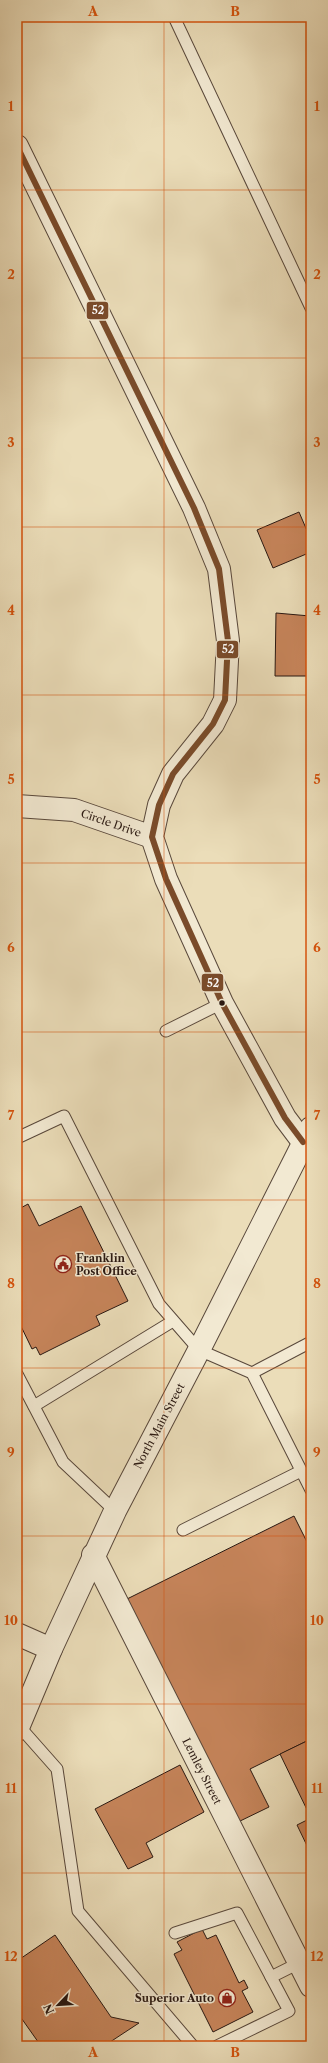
<svg xmlns="http://www.w3.org/2000/svg" width="328" height="2063" font-family="'Libre Caslon Text',serif">
  <style>
    .building { fill: #c6845a; stroke: #281711 }
    .lines { fill: none; stroke-linecap: round; stroke-linejoin: round }
    .service-casing { stroke: #59483b; stroke-width: 13 }
    .minor-casing { stroke: #59483b; stroke-width: 24 }
    .tertiary-casing { stroke: #59483b; stroke-width: 24 }
    .service { stroke: #f2e9d2; stroke-width: 11 }
    .minor { stroke: #f2e9d2; stroke-width: 22 }
    .tertiary { stroke: #f2e9d2; stroke-width: 22 }
    .bus-1-casing { stroke: #f2e9d2; stroke-width: 9 }
    .bus-1 { stroke: #7a4b2a; stroke-width: 6 }
    .grid { fill: none; stroke: #d5520c; stroke-width: 1; stroke-opacity: 0.55 }
    .bus-dot { fill: #281711; stroke: #f2e9d2; stroke-width: 1.5 }
    .labels { text-anchor: middle; dominant-baseline: central; stroke-width: 3; stroke-linejoin: round; paint-order: stroke }
    .street-label { font-size: 11px; fill: #281711; stroke: #f2e9d2 }
    .poi-label { font-size: 11px; font-weight: bold; fill: #281711; stroke: #f2e9d2; text-anchor: start }
    .line-badge { stroke: #f2e9d2; stroke-width: 1.5 }
    .badge-label { font-size: 11px; text-anchor: middle; font-weight: bold; fill: #fff }
    .neatline { fill: none; stroke: #d5520c; stroke-width: 1.5 }
    .grid-label { font-size: 13px; text-anchor: middle; font-weight: bold; fill: #d5520c }
  </style>
  <rect width="100%" height="100%" fill="#ebddb9"/>
  <filter id="stains"><feTurbulence type="fractalNoise" baseFrequency=".005" numOctaves="4"/><feColorMatrix values="0 0 0 0 .2 0 0 0 0 .09 0 0 0 0 .02 0 0 0 .5 -.17"/></filter>
  <radialGradient id="worn" r=".72"><stop offset=".6" stop-color="#630" stop-opacity="0"/><stop offset="1" stop-color="#630" stop-opacity=".3"/></radialGradient>
  <g class="building">
    <path d="M299 512 311 540V552L273 568 257 530Z"/>
    <path d="M276 613 310 616 308 676H275Z"/>
    <path d="M28 1204 39 1226 81 1206 128 1301 96 1316 100 1325 40 1355 36 1347 32 1349 17 1318V1210Z"/>
    <path d="M294 1516 311 1550V1739L250 1769 269 1807 236 1823 127 1599Z"/>
    <path d="M311 1739V1818L280 1754Z"/>
    <path d="M180 1765 204 1812 146 1843 153 1857 128 1869 95 1809Z"/>
    <path d="M311 1818V1854L297 1825Z"/>
    <path d="M202 1929 207 1939 216 1935 239 1983 244 1980 248 1988 242 1991 253 2012 213 2032 174 1954 182 1950 177 1942Z"/>
    <path d="M55 1935 111 2017 139 2023 104 2046H41L17 2012V1961Z"/>
  </g>
  <g class="lines">
    <g class="service-casing">
      <g id="service">
        <path d="M174 17 311 308"/>
        <path d="M166 1031 222 1003"/>
        <path d="M17 1138 64 1116 159 1304 199 1350 252 1373 311 1490"/>
        <path d="M252 1373 311 1342"/>
        <path d="M17 1374 63 1462 115 1511"/>
        <path d="M34 1406 173 1321"/>
        <path d="M183 1530 301 1471"/>
        <path d="M19 1726 57 1769 78 1911 193 2046"/>
        <path d="M175 1933 237 1913 271 1977 311 1957"/>
        <path d="M217 2046 289 2011 271 1977"/>
      </g>
    </g>
    <g class="minor-casing">
      <g id="minor">
        <path d="M17 146 194 508 219 569 228 641 225 700 213 724 173 774 159 805 152 837 166 879 222 1003 285 1118 303 1142"/>
        <path d="M17 806 74 810 152 837"/>
        <path d="M93 1555 311 1986"/>
        <path d="M17 1634 51 1649"/>
      </g>
    </g>
    <g class="tertiary-casing">
      <path id="tertiary" d="M17 1730 51 1649 115 1511 199 1350 311 1128"/>
    </g>
    <use href="#service" class="service"/>
    <use href="#minor" class="minor"/>
    <use href="#tertiary" class="tertiary"/>
    <g class="bus-1-casing">
      <path id="bus-1" d="M17 146 194 508 219 569 228 641 225 700 213 724 173 774 159 805 152 837 166 879 222 1003 285 1118 303 1142"/>
    </g>
    <use href="#bus-1" class="bus-1"/>
  </g>
  <path class="grid" d="M164 17V2046M17 190H311M17 358H311M17 527H311M17 695H311M17 863H311M17 1032H311M17 1200H311M17 1368H311M17 1536H311M17 1704H311M17 1873H311"/>
  <defs>
    <g id="civic-ring" transform="scale(0.9)"><circle r="9.5" fill="#f2e9d2" stroke="#8f2418" stroke-width="1.5"/><path d="M-.6-6.5H3V-4.5H.6V-3L4-1V1h2V6H-6V1h2V-1L-.6-3ZM-1.2 2.5V6h2.4V2.5Z" fill="#8f2418"/></g>
    <g id="shop-ring" transform="scale(0.9)"><circle r="9.5" fill="#f2e9d2" stroke="#8f2418" stroke-width="1.5"/><path d="M-5-2.5h2.3a2.7 3.5 0 0 1 5.4 0H5L5.5 6h-11ZM-1.5-2.5h3a1.5 2.3 0 0 0-3 0Z" fill="#8f2418"/></g>
  </defs>
  <g fill-rule="evenodd">
    <use href="#civic-ring" x="63" y="1264"/>
    <use href="#shop-ring" x="227" y="1998"/>
  </g>
  <circle class="bus-dot" cx="222" cy="1003" r="3.5"/>
  <g class="labels">
    <g class="street-label">
      <text transform="translate(111 823) rotate(19)">Circle Drive</text>
      <text transform="translate(159 1426) rotate(-62)">North Main Street</text>
      <text transform="translate(202 1771) rotate(63)">Lemley Street</text>
    </g>
    <g class="poi-label">
      <text x="76" y="1258">Franklin<tspan x="76" dy="13">Post Office</tspan></text>
      <text x="214" y="1998" text-anchor="end">Superior Auto</text>
    </g>
  </g>
  <g class="line-badge">
    <rect x="86" y="301" width="23" height="19" rx="4" fill="#7a4b2a"/>
    <rect x="216" y="640" width="23" height="19" rx="4" fill="#7a4b2a"/>
    <rect x="201" y="973" width="23" height="19" rx="4" fill="#7a4b2a"/>
  </g>
  <g class="badge-label">
    <text x="98" y="314">52</text>
    <text x="228" y="653">52</text>
    <text x="213" y="987">52</text>
  </g>
  <rect width="328" height="2063" fill="none" stroke="#ebddb9" stroke-width="44"/>
  <g transform="translate(58 2005) rotate(245)" stroke="#f2e9d2" stroke-width="3" paint-order="stroke">
  <path d="M0-3L7 15L0 10L-7 15Z" fill="#281711"/>
  <text y="-6" font-size="11" font-weight="bold" text-anchor="middle" fill="#281711">N</text>
  </g>
  <rect x="22" y="22" width="284" height="2019" class="neatline"/>
  <g class="grid-label">
    <text x="93" y="16">A</text>
    <text x="235" y="16">B</text>
    <text x="11" y="111">1</text>
    <text x="317" y="111">1</text>
    <text x="11" y="279">2</text>
    <text x="317" y="279">2</text>
    <text x="11" y="447">3</text>
    <text x="317" y="447">3</text>
    <text x="11" y="615">4</text>
    <text x="317" y="615">4</text>
    <text x="11" y="784">5</text>
    <text x="317" y="784">5</text>
    <text x="11" y="952">6</text>
    <text x="317" y="952">6</text>
    <text x="11" y="1120">7</text>
    <text x="317" y="1120">7</text>
    <text x="11" y="1288">8</text>
    <text x="317" y="1288">8</text>
    <text x="11" y="1457">9</text>
    <text x="317" y="1457">9</text>
    <text x="11" y="1625">10</text>
    <text x="317" y="1625">10</text>
    <text x="11" y="1793">11</text>
    <text x="317" y="1793">11</text>
    <text x="11" y="1961">12</text>
    <text x="317" y="1961">12</text>
    <text x="93" y="2057">A</text>
    <text x="235" y="2057">B</text>
  </g>
  <rect width="100%" height="100%" filter="url(#stains)"/>
  <rect width="100%" height="100%" fill="url(#worn)"/>
</svg>
